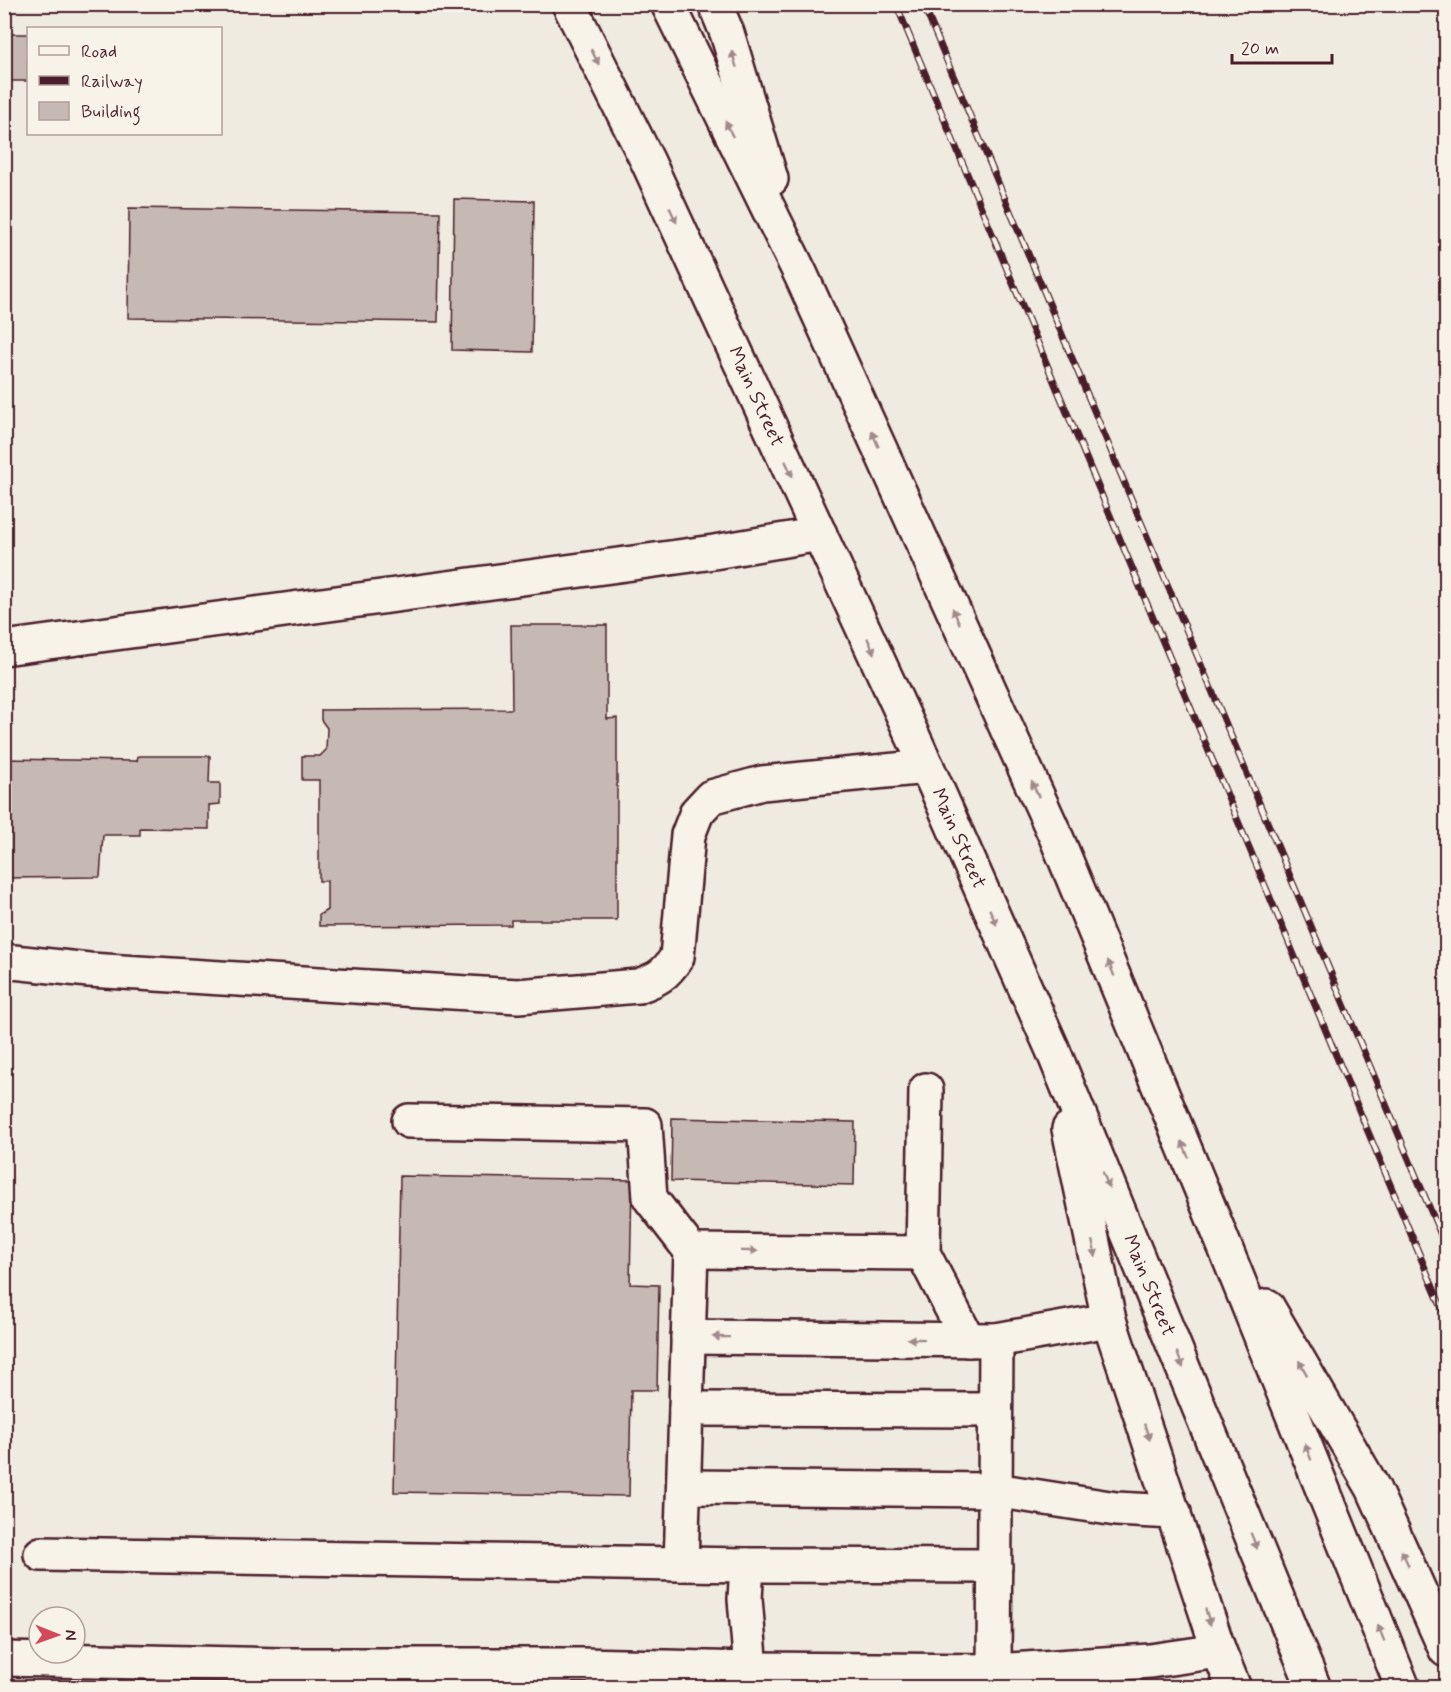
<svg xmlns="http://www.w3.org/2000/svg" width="1451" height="1692" font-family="Mynerve,sans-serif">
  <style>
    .building { fill: #c6b8b3; stroke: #4a1f2b; stroke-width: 1.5 }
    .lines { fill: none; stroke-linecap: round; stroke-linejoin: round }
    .minor-casing { stroke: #4a1f2b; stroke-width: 38 }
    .highway-casing { stroke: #4a1f2b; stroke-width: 38 }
    .minor { stroke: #f7f3e8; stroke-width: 33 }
    .highway { stroke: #f7f3e8; stroke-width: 33 }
    .rail-casing { stroke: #4a1f2b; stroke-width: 7 }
    .rail { stroke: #f7f3e8; stroke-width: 4.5; stroke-dasharray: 14; stroke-linecap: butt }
    .oneway { fill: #a0898a }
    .labels { text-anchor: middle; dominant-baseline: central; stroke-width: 4.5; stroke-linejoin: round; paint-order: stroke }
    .street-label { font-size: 20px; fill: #4a1f2b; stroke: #f7f3e8 }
  </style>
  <rect width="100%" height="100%" fill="#f0ebe0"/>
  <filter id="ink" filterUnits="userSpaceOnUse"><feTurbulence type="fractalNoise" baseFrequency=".0167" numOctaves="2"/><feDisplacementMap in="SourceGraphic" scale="12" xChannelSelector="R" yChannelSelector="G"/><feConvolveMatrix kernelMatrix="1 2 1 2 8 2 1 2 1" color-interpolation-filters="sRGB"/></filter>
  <g filter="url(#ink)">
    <g class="building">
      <rect x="4" y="34" width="24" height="47"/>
      <path d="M454 199 534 201 532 352 452 350Z"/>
      <path d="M129 208 440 212 438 322 128 318Z"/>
      <path d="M511 625H607V719L617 718V920H511V925L319 926V915L327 910V881H319V780H302V756H320L326 750 327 728 321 720V710L512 709Z"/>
      <path d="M138 756H210L209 783H220V804L209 805V829L140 828V835H103L100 877 4 878V759L137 761Z"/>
      <path d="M672 1118 855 1122 854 1185 671 1181Z"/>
      <path d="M400 1176 632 1180 630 1284 659 1285 657 1390H631L629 1496 394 1492Z"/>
    </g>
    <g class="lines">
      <g class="minor-casing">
        <g id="minor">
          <path d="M4 648 714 552 820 534"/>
          <path d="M4 961 89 970 518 996 638 986C658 979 665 975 677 957L688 835 697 812 711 797 762 783 927 767"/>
          <path d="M926 1090 923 1253 968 1340"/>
          <path d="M409 1121 645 1125 650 1198 691 1251 681 1564"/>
          <path d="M691 1251 923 1253"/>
          <path d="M688 1337 996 1340 1109 1320"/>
          <path d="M686 1409 995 1410"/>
          <path d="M684 1487 995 1490 1116 1509 1174 1512"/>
          <path d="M41 1554 747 1565 995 1566"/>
          <path d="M747 1565 745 1599 751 1669"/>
          <path d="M4 1659 283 1665H581L751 1669 994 1671 1150 1661 1219 1651"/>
          <path d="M994 1671 996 1340"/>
        </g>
      </g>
      <g class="highway-casing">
        <g id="highway">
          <path id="s1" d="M569 4 648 162 927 767 1052 1048 1314 1688"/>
          <path d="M668 4 801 275 1057 839 1207 1203 1403 1688"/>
          <path d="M715 4 727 33 771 179"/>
          <path d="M1069 1129 1109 1320 1219 1651 1234 1688"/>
          <path d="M1267 1306 1373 1488 1446 1650"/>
        </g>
      </g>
      <use href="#minor" class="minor"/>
      <use href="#highway" class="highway"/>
      <g class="rail-casing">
        <g id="rail">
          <path d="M896 4 1446 1318"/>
          <path d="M923 4 1446 1247"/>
        </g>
      </g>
      <use href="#rail" class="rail"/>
    </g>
    <defs><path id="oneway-solid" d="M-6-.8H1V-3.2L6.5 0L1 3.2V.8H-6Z" transform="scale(1.5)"/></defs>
    <g class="oneway">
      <use href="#oneway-solid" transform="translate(595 57) rotate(63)"/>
      <use href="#oneway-solid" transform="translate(734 59) rotate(-107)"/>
      <use href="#oneway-solid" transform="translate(729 129) rotate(-116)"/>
      <use href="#oneway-solid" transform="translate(673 215) rotate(65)"/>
      <use href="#oneway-solid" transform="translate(875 439) rotate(-114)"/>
      <use href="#oneway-solid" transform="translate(789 469) rotate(65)"/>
      <use href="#oneway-solid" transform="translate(956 616) rotate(-114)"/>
      <use href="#oneway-solid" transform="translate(871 646) rotate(65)"/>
      <use href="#oneway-solid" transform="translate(1035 789) rotate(-115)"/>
      <use href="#oneway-solid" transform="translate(993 917) rotate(66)"/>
      <use href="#oneway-solid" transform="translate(1111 968) rotate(-112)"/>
      <use href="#oneway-solid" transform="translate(1185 1149) rotate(-112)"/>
      <use href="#oneway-solid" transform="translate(1106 1180) rotate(68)"/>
      <use href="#oneway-solid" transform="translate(1094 1249) rotate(78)"/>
      <use href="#oneway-solid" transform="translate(749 1251) rotate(1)"/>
      <use href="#oneway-solid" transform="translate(721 1337) rotate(-179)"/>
      <use href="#oneway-solid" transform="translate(916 1339) rotate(-179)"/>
      <use href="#oneway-solid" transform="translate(1180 1360) rotate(68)"/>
      <use href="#oneway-solid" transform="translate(1303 1368) rotate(-120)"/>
      <use href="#oneway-solid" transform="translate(1147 1432) rotate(71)"/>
      <use href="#oneway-solid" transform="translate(1308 1452) rotate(-112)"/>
      <use href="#oneway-solid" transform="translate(1254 1541) rotate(68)"/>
      <use href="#oneway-solid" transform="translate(1405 1558) rotate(-115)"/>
      <use href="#oneway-solid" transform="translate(1208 1617) rotate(72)"/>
      <use href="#oneway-solid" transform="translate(1381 1633) rotate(-112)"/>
    </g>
  </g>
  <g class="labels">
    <g class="street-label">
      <text stroke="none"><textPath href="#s1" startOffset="435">Main Street</textPath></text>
      <text stroke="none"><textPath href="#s1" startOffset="921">Main Street</textPath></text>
      <text stroke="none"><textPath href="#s1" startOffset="1407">Main Street</textPath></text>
    </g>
  </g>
  <rect width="1451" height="1692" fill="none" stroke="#f7f3e8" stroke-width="24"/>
  <rect x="12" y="12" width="1427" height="1668" fill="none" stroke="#4a1f2b" stroke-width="2" filter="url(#ink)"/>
  <rect x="27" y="27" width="195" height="108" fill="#f7f3e8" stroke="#b29e9c" stroke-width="1.5"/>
  <rect x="39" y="46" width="30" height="9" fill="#f7f3e8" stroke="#b29e9c" stroke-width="1.5"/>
  <text x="81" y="57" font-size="18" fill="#4a1f2b">Road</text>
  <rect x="39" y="76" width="30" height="9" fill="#4a1f2b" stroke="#b29e9c" stroke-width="1.5"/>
  <text x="81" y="87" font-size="18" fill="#4a1f2b">Railway</text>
  <rect x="39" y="102" width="30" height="18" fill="#c6b8b3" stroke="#b29e9c" stroke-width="1.5"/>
  <text x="81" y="117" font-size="18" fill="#4a1f2b">Building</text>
  <g transform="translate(57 1635) rotate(91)"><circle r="28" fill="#f7f3e8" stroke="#b29e9c" stroke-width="1.5"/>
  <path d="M0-4.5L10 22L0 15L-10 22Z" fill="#d1495b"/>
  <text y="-9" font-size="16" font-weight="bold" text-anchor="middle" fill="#4a1f2b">N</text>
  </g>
  <path d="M1232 54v9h100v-9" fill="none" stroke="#4a1f2b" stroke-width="3"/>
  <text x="1241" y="54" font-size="18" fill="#4a1f2b" stroke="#f7f3e8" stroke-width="4.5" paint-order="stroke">20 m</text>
</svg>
